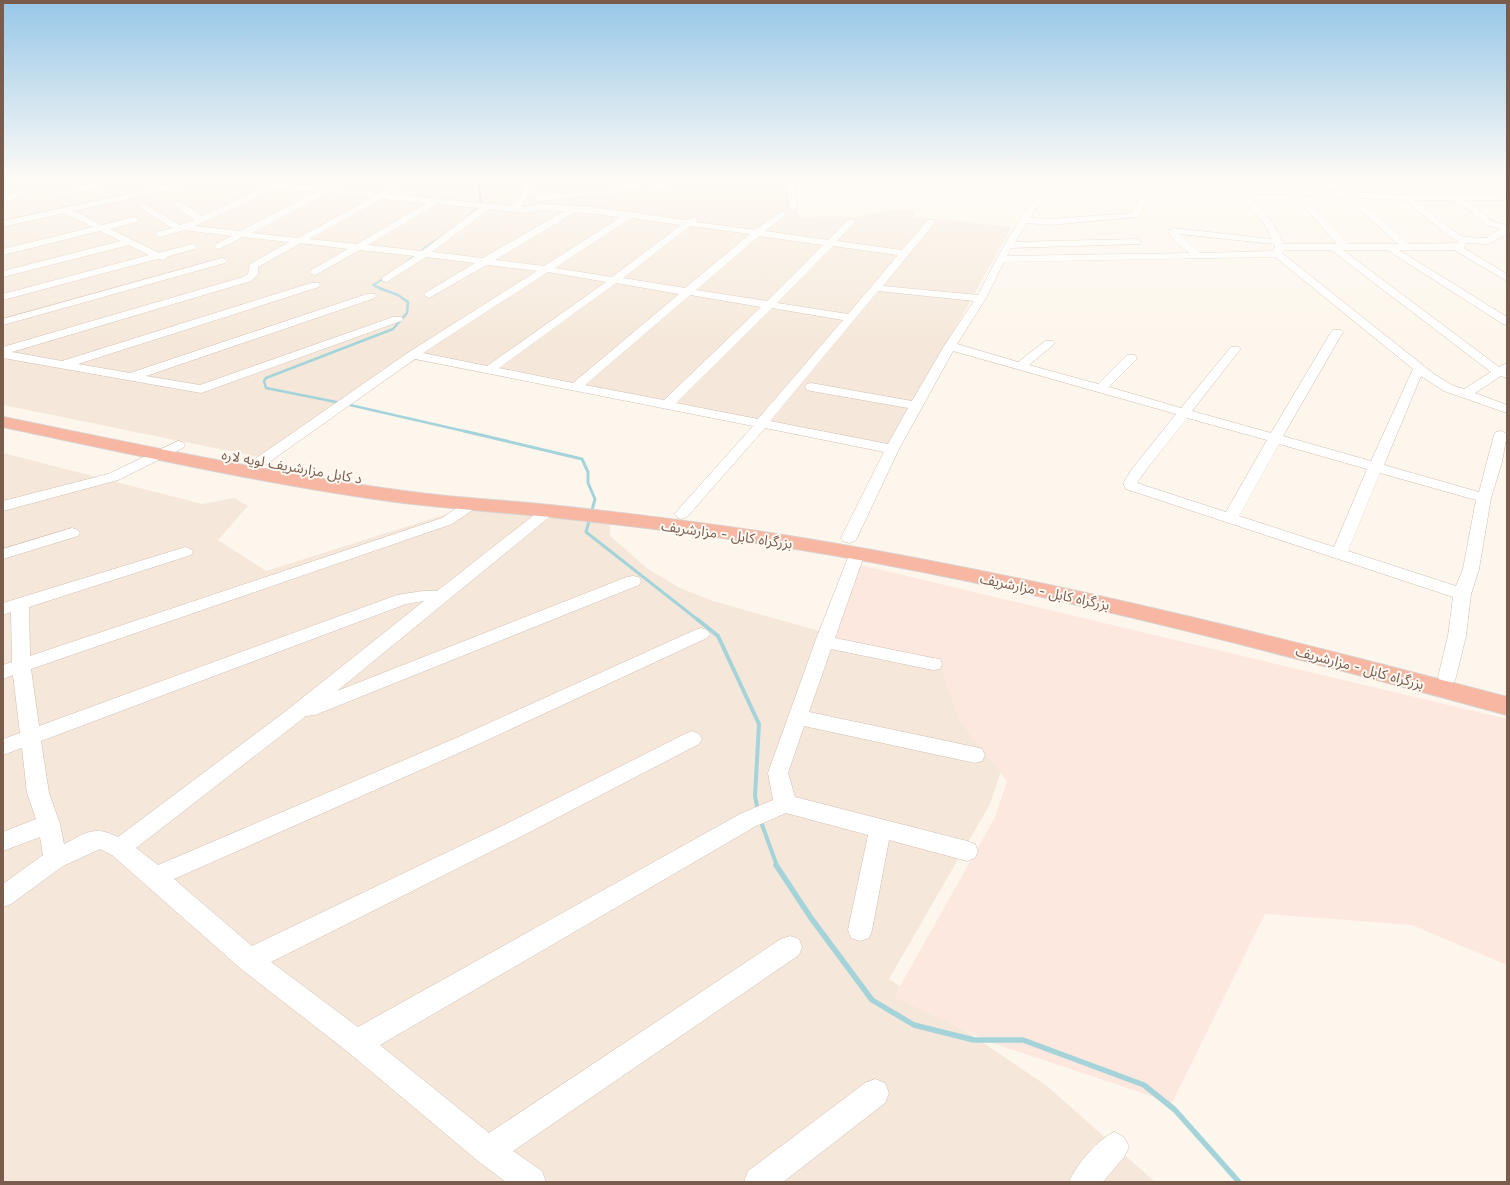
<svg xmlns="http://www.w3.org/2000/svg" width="1510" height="1185" font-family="Inter,'Noto Sans Arabic',sans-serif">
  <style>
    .residential { fill: #f5e8da }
    .commercial { fill: #fde8e0 }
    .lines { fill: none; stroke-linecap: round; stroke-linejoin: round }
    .stream-far4 { stroke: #a5d3da; stroke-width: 2 }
    .stream-far3 { stroke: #a5d3da; stroke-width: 2.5 }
    .stream-far2 { stroke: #a5d3da; stroke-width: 3 }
    .stream-far1 { stroke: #a5d3da; stroke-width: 4 }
    .stream { stroke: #a5d3da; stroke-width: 5.5 }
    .minor-casing { stroke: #d1beb0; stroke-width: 1 }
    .highway-casing { stroke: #dad1cd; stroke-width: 2 }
    .minor { fill: #fff; fill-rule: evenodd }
    .highway { fill: #f7b7a3; fill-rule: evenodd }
    .labels { text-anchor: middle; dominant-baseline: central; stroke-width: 4; stroke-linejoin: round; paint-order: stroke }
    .street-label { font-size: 14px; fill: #7a5c4d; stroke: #fffaf3 }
  </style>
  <rect width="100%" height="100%" fill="#fdf6ec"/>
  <g class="residential">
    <path d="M3 178H799L795 208 798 215 805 218 821 216 857 217 897 209 915 211 913 217 1005 226 1011 228 888 449 416 360 259 457 3 405Z"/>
    <path d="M3 453 202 504 234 498 248 506 218 540 266 571 466 508 610 522V536L648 569 680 588 713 601 830 634 935 651 957 712 1002 769 990 804 889 979 1047 1086 1155 1182H3Z"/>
  </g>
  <path class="commercial" d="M861 565 1507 719V965L1412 925 1265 914 1172 1103 992 1043 894 997 995 817 1007 781 961 723 938 660 832 643Z"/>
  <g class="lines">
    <g class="stream-far4">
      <path d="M478 178 481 203"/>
      <path d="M466 218 479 207"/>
      <path d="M423 249 442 236"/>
      <path d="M406 262 413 257"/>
      <path d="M382 289 373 285 385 278"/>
    </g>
    <g class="stream-far3">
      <path d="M341 403 266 388 264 381 266 378 393 329 407 313 408 302 398 295 379 288"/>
      <path d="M350 405 468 432"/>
    </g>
    <path class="stream-far2" d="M464 431 582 459 588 472V483L595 499 586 532 698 620"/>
    <g class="stream-far1">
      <path d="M697 619 718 636 759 724 755 796 758 811"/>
      <path d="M760 819 777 866"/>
    </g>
    <path class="stream" d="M776 865 811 918 872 1000 914 1025 974 1040H1023L1144 1085 1175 1110 1239 1182"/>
    <g class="minor-casing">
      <g id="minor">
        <path d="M116 178H128L127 180 58 197 54 195 55 193Z"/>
        <path d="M202 178H216L212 180 74 211 102 225 134 217 137 218 138 220 137 222 110 229 159 253 192 244 195 245 197 247 195 249 166 257 165 260 157 259 3 300V294L149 255 129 245 3 277V271L121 241 100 231 3 255V249L93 227 64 213 3 227V221Z"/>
        <path d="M249 178H261L276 182 284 181V184L324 188 344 178H354L335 189 379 193 408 178H417L389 194 512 206 519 198 530 178H538L527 199 521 207H528L540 204 592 207 687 220 693 217 696 218 697 220 696 222 755 230 782 211 785 212 786 214 785 216 765 231 828 240 848 220 851 219 855 222 837 241 902 250 928 220H934L935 222 934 224 883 286 978 295C1000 252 1020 213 1052 178H1060L1043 197 1030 218 1050 219 1132 213 1140 197 1156 178 1163 179 1148 198 1141 213 1137 217 1050 225 1027 223 1015 242 1137 239 1142 242 1140 244 1011 248 1007 256 1189 253C1180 246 1173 241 1168 231L1173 228 1272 239 1263 222 1236 192 1240 190H1285L1267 178H1276L1297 190 1337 192 1315 178H1324L1350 192 1406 195H1497L1464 178H1474L1507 193V200H1464L1476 207 1493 222 1507 225V234L1488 244 1467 243 1464 248 1507 274V281L1454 250H1399L1507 317V325L1503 324 1387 250H1343L1499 367 1507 363V378L1501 376 1475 393 1507 405V413L1444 391 1421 376 1384 465 1479 492 1494 435 1496 432 1501 431 1507 434 1502 462 1491 498 1479 569 1471 594 1466 636 1456 677 1454 682 1447 684 1440 682 1438 677 1448 636 1453 597 1126 489 1123 483 1132 469 1176 414 953 351 899 449 857 538 855 541 849 543 843 541 841 538 884 452 765 428 687 517 682 519 677 517 674 514 677 511 753 426 415 359 265 465 260 466 255 465 253 462 255 459 409 352 537 271 487 265 429 298 424 295 425 293 475 263 426 257 387 282 383 281 382 279 383 277 415 256 360 250 315 275 311 274 310 272 311 270 348 249 301 243 258 267V275L251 281 12 352 62 361 311 283H319L320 285 319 287 78 364 130 373 367 294H375L376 296 375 298 146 376 200 385 393 317H401L403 319 401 321 201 393 3 358V347L243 277 248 274 250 264 289 242 243 237 219 249 216 248 214 246 216 244 232 236 184 230 160 237 155 234 157 232 172 228 138 206 142 203 145 204 180 225 195 220 175 206 174 204 175 202H181L202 216 269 185ZM278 188 316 192 240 231 195 226ZM327 193 371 198 298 238 252 233ZM1247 194H1293L1337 244H1284L1270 219ZM1302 195 1346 197 1398 244H1348ZM1356 198 1404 200 1452 238 1458 241V243L1409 244ZM382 199 427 203 357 244 309 239ZM1414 200H1453L1470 211 1487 226 1501 229 1486 238 1465 237 1458 234ZM437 204 479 208 422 251 368 245ZM489 209 528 213 540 210 564 211 483 258 432 252ZM575 212 621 217 544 266 495 260ZM631 218 681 225 612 277 555 268ZM690 226 750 234 685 288 623 278ZM1179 234 1274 244 1275 247 1273 251 1200 253ZM759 236 823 245 767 301 696 290ZM833 246 898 255 848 314 777 303ZM1284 250H1331L1491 372 1464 389 1452 385 1434 374 1282 253ZM1275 257 1413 369 1371 461 1283 436 1343 332 1341 330H1333L1331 332 1271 433 1192 411 1239 351 1241 349 1239 347H1231L1181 408 1109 387 1135 361 1137 358 1135 355H1127L1098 384 1029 365 1053 345 1055 343 1053 341H1045L1018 362 957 344 986 298 1004 262ZM548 272 606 282 487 366 423 353ZM616 283 679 294 573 383 499 368ZM878 291 974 301 944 346 912 401 811 383 807 384 805 387 807 390 811 391 908 408 888 444 770 421ZM690 295 761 307 664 400 585 385ZM772 308 843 320 758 419 676 403ZM1187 418 1267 440 1226 512 1137 483 1143 474ZM1279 444 1367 469 1334 547 1239 516ZM1380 473 1476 500 1463 569 1456 586 1348 551Z"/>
        <path d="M654 178H662L659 183 726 178H755L751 180 656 188 651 186 620 189 622 192 618 194 539 201 535 198 539 195 613 190 611 187 612 185 652 181Z"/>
        <path d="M785 178H793L797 207 796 209 793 210 789 207Z"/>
        <path d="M18 192H21L25 194 24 196 3 203V197Z"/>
        <path d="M222 258 225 259 227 261 225 263 3 325V319Z"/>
        <path d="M178 441 183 442 185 445 183 448 118 480 3 511V501L108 474Z"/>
        <path d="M472 499 477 501 480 504 477 507 452 524 31 669 39 726 397 595 423 591H437L543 508 548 506 553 508 556 511 553 514 337 691 627 577 633 576 639 577 641 581 639 585 315 715 306 716 136 848 158 865 456 738 695 630 701 628 707 630 710 634 707 638 470 748 174 879 252 946 506 824 685 734 692 731 699 734 702 739 699 744 522 836 271 962 358 1027 740 814 773 800 768 773 815 642 851 550 857 548 863 550 865 553 835 638 933 658 940 659 942 664 940 669 933 670 831 649 809 712 975 747 982 749 985 755 982 761 975 763 804 726 788 773 795 797 967 841 975 844 978 851 975 858 967 861 889 840 872 930 869 938 860 941 851 938 848 930 868 835 786 813 756 826 380 1045 489 1133 781 939 790 936 799 939 802 947 799 955 513 1151 542 1171 546 1182H506L478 1161 348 1052 240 968 112 855 100 849 63 866 11 904 3 907V884L43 855 40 837 3 851V832L36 819 27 793 22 748 3 755V739L20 733 13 675 3 679V665L12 662 11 612 3 615V603L179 549 185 547 191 549 193 552 191 555 29 607 30 656 442 518 467 501ZM424 601 286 711 118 837C94 825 86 833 64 844L60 824 49 793 41 741 406 604Z"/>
        <path d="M72 528 78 530 80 533 78 536 3 559V549Z"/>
        <path d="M875 1079 885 1083 889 1093 885 1103 783 1182H744L748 1171 865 1083Z"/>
        <path d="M1114 1132 1124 1137 1129 1147 1124 1157 1103 1182H1069C1076 1165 1097 1140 1114 1132Z"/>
      </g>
    </g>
    <g class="highway-casing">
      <path id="highway" d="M3 417C136 444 269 473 404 491 452 498 501 500 550 505 644 515 738 527 832 543 1060 582 1284 638 1507 697V715C1284 654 1060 595 832 555 739 539 644 527 550 517 501 512 453 509 404 503 269 485 136 455 3 427Z"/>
    </g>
    <use href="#minor" class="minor"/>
    <use href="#highway" class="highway"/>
  </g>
  <linearGradient id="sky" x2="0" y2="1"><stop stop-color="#97c7e8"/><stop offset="0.52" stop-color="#fefbf6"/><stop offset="1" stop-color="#fefbf6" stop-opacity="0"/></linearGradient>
  <rect width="1510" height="344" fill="url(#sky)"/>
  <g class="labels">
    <g class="street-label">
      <text transform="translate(292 466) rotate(10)">د کابل مزارشریف لویه لاره</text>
      <text transform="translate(727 534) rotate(8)">بزرگراه کابل - مزارشریف</text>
      <text transform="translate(1045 591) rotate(12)">بزرگراه کابل - مزارشریف</text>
      <text transform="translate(1360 667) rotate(15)">بزرگراه کابل - مزارشریف</text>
    </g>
  </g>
  <rect width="1510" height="1185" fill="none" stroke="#7a5c4d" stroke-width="8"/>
</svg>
